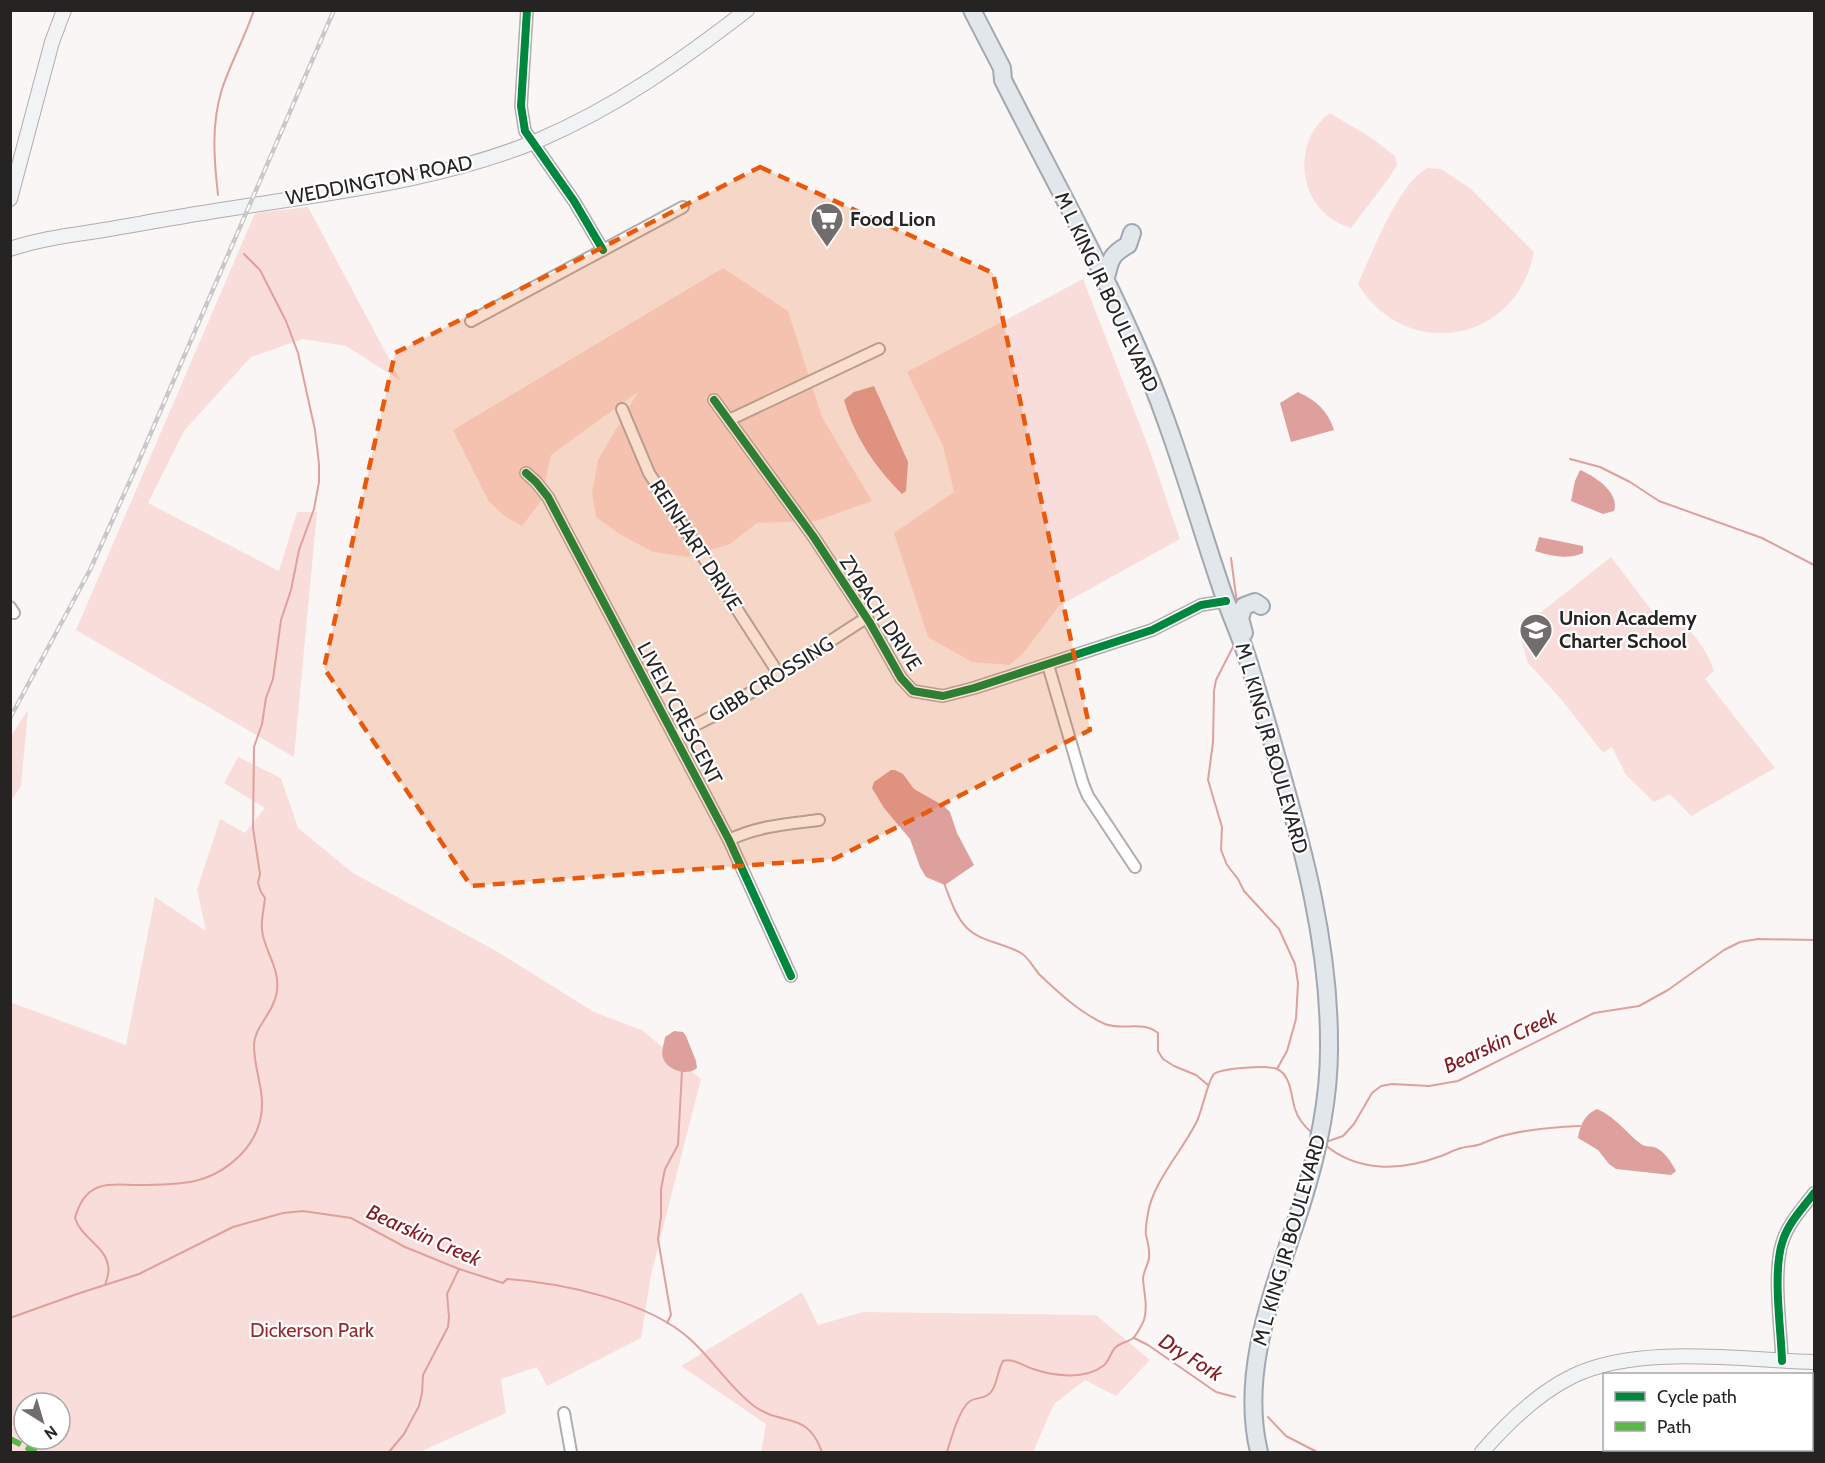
<svg xmlns="http://www.w3.org/2000/svg" width="1825" height="1463" font-family="Cabin,sans-serif">
  <style>
    .green { fill: #f9ddda; fill-rule: evenodd }
    .water { fill: #dea09d }
    .lines { fill: none; stroke-linecap: round; stroke-linejoin: round }
    .stream { stroke: #dea09d; stroke-width: 2 }
    .minor-casing { stroke: #b0adad; stroke-width: 14 }
    .secondary-casing { stroke: #b0adad; stroke-width: 16 }
    .primary-casing { stroke: #a1a8b1; stroke-width: 20 }
    .minor { stroke: #fefefe; stroke-width: 10 }
    .secondary { stroke: #f1f3f4; stroke-width: 14 }
    .primary { stroke: #e2e7ec; stroke-width: 16 }
    .rail-casing { stroke: #c9c7c7; stroke-width: 4.5 }
    .rail { stroke: #fff; stroke-width: 2; stroke-dasharray: 7; stroke-linecap: butt }
    .quiet { stroke: #58b947; stroke-width: 6; stroke-dasharray: 12 6; stroke-linecap: butt }
    .cycleway-casing { stroke: #fff; stroke-width: 11 }
    .cycleway { stroke: #00873e; stroke-width: 8 }
    .marked { fill: #e8590c; fill-opacity: 0.2; stroke: #e8590c; stroke-width: 4.5; stroke-dasharray: 12 8; stroke-linejoin: round }
    .labels { text-anchor: middle; dominant-baseline: central; stroke-width: 4.5; stroke-linejoin: round; paint-order: stroke }
    .street-label { font-size: 20px; fill: #262323; stroke: #fff }
    .poi-label { font-size: 20px; font-weight: bold; fill: #262323; stroke: #fff; text-anchor: start }
    .park-label { font-size: 20px; fill: #922a2d; stroke: #fff }
    .water-label { font-size: 21px; font-style: italic; fill: #841b21; stroke: #fff }
  </style>
  <rect width="100%" height="100%" fill="#fbf6f6"/>
  <g class="green">
    <path d="M1330 113 1373 139 1395 156 1397 165 1389 178 1351 228C1340 224 1331 220 1323 212 1296 184 1298 136 1330 113Z"/>
    <path d="M1428 168 1441 169 1471 189 1534 252C1517 343 1406 363 1358 284 1371 255 1400 180 1428 168Z"/>
    <path d="M308 207 401 381 346 346 303 339 251 357 184 431 148 503 279 571 297 512H317L294 757 76 630 255 213Z"/>
    <path d="M723 268 788 311 822 417 872 501 816 521 757 523 730 544 688 557 653 552 618 533 596 517 592 493 598 460 638 392 551 455 541 501 522 526 506 517 489 502 453 430Z"/>
    <path d="M1083 279 1150 451 1180 539 1059 606 1025 651 1010 665 972 662 928 637 894 533 954 492 943 446 907 372Z"/>
    <path d="M1611 557 1662 624 1673 615C1690 628 1708 650 1714 671L1705 679 1775 768 1691 816 1670 794 1654 802 1626 775 1612 747 1603 753 1561 699 1528 663 1519 632 1526 624Z"/>
    <path d="M28 710 21 786 11 801V736Z"/>
    <path d="M238 757 281 778 298 828 353 873 498 952 594 1012 642 1030 701 1079 651 1275 641 1338 547 1386 537 1367 501 1379 506 1413 420 1452H11L10 1002 126 1045 155 897 206 931 197 890 220 819 245 833 265 808 224 783ZM24 1403H60V1439H24Z"/>
    <path d="M802 1292 818 1325 863 1312 1096 1315 1150 1360 1116 1396 1085 1380 1054 1404 1033 1452H761L766 1424 681 1366Z"/>
  </g>
  <g class="water">
    <path d="M874 386 908 462 906 491 902 494C875 467 855 438 844 400L854 392Z"/>
    <path d="M1298 392C1316 400 1328 411 1334 430L1291 442 1280 403Z"/>
    <path d="M1580 470C1595 476 1620 493 1614 511L1603 514 1571 501 1575 481Z"/>
    <path d="M1539 537 1583 546V553C1567 560 1551 556 1535 551Z"/>
    <path d="M891 770H895L903 774 914 789 944 806 950 812 957 833 974 865 945 885 926 877 920 867 910 839 884 808 872 788 874 782Z"/>
    <path d="M674 1031 683 1032 686 1036 696 1061 697 1068C687 1077 667 1070 663 1058 661 1051 664 1044 665 1037Z"/>
    <path d="M1597 1109C1616 1117 1625 1132 1641 1144 1645 1147 1649 1146 1654 1147 1665 1151 1671 1162 1676 1171L1671 1175 1616 1169 1609 1164 1598 1150 1578 1138C1580 1125 1585 1114 1597 1109Z"/>
  </g>
  <g class="lines">
    <g class="stream">
      <path d="M218 195C214 160 211 124 222 89 231 62 245 37 254 10"/>
      <path d="M1570 459 1600 467 1630 482 1659 501 1762 538 1814 565"/>
      <path d="M1231 558 1237 603"/>
      <path d="M1235 643 1216 680 1214 691 1213 742 1208 780 1222 827 1221 850 1227 865 1238 879 1244 891 1279 929 1295 964 1298 983 1296 1019 1287 1051 1277 1069"/>
      <path d="M944 883C950 898 955 916 967 928 981 942 1004 943 1021 953 1029 958 1033 967 1039 974 1058 992 1080 1013 1105 1024 1122 1031 1143 1020 1158 1033V1051L1163 1059 1174 1066 1196 1075 1208 1085"/>
      <path d="M1326 1142 1343 1136 1354 1124 1372 1093 1381 1086 1392 1084 1429 1086 1458 1081 1594 1013 1639 1006 1668 990 1724 950 1740 942 1758 939 1814 940"/>
      <path d="M1324 1144C1358 1173 1401 1171 1441 1156 1447 1154 1452 1151 1458 1149 1465 1146 1473 1147 1481 1144 1488 1141 1495 1138 1502 1136 1527 1129 1554 1127 1580 1126"/>
      <path d="M105 1285C107 1279 110 1271 108 1265 105 1246 81 1238 75 1218 79 1204 85 1192 99 1187 110 1183 125 1185 136 1185 155 1185 176 1185 195 1181 221 1175 247 1155 257 1130 270 1097 254 1077 254 1045 254 1027 274 1013 277 991 280 967 264 951 262 930 261 920 264 908 265 898L261 892 258 883 260 874 253 828 254 747 262 724 266 698 273 679 281 620 291 590 299 550 314 509 319 482V464L315 430 298 353 286 321 260 270 244 254"/>
      <path d="M10 1318 77 1294 139 1274 233 1227 283 1213 303 1211 351 1218 405 1247 459 1269 503 1283 507 1279C562 1283 649 1301 691 1340 713 1360 731 1389 754 1406 783 1427 807 1410 822 1452"/>
      <path d="M667 1323 671 1315 658 1239 661 1216V1189L665 1169 678 1145 682 1071"/>
      <path d="M1134 1338 1148 1345 1216 1392 1235 1397"/>
      <path d="M1268 1417 1286 1436 1317 1452"/>
      <path d="M389 1452 404 1434 419 1406 422 1393 423 1375 448 1327 449 1317 447 1294 459 1269"/>
      <path d="M947 1452C951 1439 959 1409 970 1401 977 1397 986 1399 991 1392 998 1383 997 1371 1003 1361 1014 1358 1023 1366 1033 1369 1054 1376 1085 1380 1103 1366 1110 1361 1110 1352 1116 1347 1120 1343 1127 1342 1132 1339 1136 1336 1142 1325 1144 1320 1148 1306 1144 1293 1143 1279 1143 1272 1148 1265 1149 1258 1150 1250 1148 1243 1146 1235 1145 1229 1147 1220 1148 1213 1153 1182 1183 1150 1197 1121 1202 1111 1208 1080 1214 1074 1222 1068 1268 1065 1277 1069 1291 1075 1291 1096 1295 1109 1298 1119 1305 1127 1313 1134"/>
    </g>
    <g class="minor-casing">
      <g id="minor">
        <path d="M527 10 521 106 525 131 574 201 603 250"/>
        <path d="M471 321 683 207"/>
        <path d="M714 400 813 536 870 623 901 678 913 691 943 696 974 688 1152 630 1201 605 1226 601"/>
        <path d="M622 409 649 473 780 676"/>
        <path d="M729 420 879 349"/>
        <path d="M526 473 536 482 548 497 729 840 791 976"/>
        <path d="M10 607 14 613"/>
        <path d="M1048 665 1083 784 1088 796 1135 867"/>
        <path d="M674 736 719 713 866 618"/>
        <path d="M729 840C757 826 788 824 819 820"/>
        <path d="M1782 1361C1781 1327 1772 1271 1783 1240 1789 1222 1803 1208 1814 1193"/>
        <path d="M564 1413 571 1452"/>
      </g>
    </g>
    <g class="secondary-casing">
      <g id="secondary">
        <path d="M10 199 52 42 64 10"/>
        <path d="M10 249C36 240 64 236 91 232 128 226 165 219 203 213 315 194 433 184 539 140 616 107 681 61 747 10"/>
        <path d="M1482 1452C1507 1423 1538 1393 1573 1376 1639 1344 1742 1360 1814 1362"/>
      </g>
    </g>
    <g class="primary-casing">
      <g id="primary">
        <path d="M972 10 1002 68 1003 80C1051 175 1104 269 1145 366 1176 440 1197 517 1223 593 1230 613 1239 633 1246 654 1257 688 1267 723 1277 758 1304 851 1329 945 1329 1042 1330 1098 1318 1153 1301 1206 1276 1285 1239 1368 1259 1452"/>
        <path d="M1105 282C1110 262 1109 255 1128 245L1132 233"/>
        <path d="M1244 633 1240 618 1244 606 1255 602 1261 606"/>
      </g>
    </g>
    <use href="#minor" class="minor"/>
    <use href="#secondary" class="secondary"/>
    <use href="#primary" class="primary"/>
    <g class="rail-casing">
      <path id="rail" d="M10 718 90 570 134 472 334 10"/>
    </g>
    <use href="#rail" class="rail"/>
    <path class="quiet" d="M10 1439 36 1452"/>
    <g class="cycleway-casing">
      <g id="cycleway">
        <path d="M527 10 521 106 525 131 574 201 603 250"/>
        <path d="M714 400 813 536 870 623 901 678 913 691 943 696 974 688 1152 630 1201 605 1226 601"/>
        <path d="M526 473 536 482 548 497 729 840 791 976"/>
        <path d="M1782 1361C1781 1327 1772 1271 1783 1240 1789 1222 1803 1208 1814 1193"/>
      </g>
    </g>
    <use href="#cycleway" class="cycleway"/>
  </g>
  <path class="marked" d="M760 167 993 273 1090 730 834 859 471 886 324 668 395 353Z"/>
  <defs>
    <g id="supermarket-pin" transform="scale(1.725)"><path d="M0 17L-7.5 6A9.5 9.5 0 1 1 7.5 6Z" fill="#716d6d" stroke="#fff"/><path d="M-6-5.5h2.5l.6 2H6L4.5 2H-2.5L-4.4-4H-6ZM-1.5 3.2a1.3 1.3 0 1 0 .1 0ZM3 3.2a1.3 1.3 0 1 0 .1 0Z" fill="#fff"/></g>
    <g id="school-pin" transform="scale(1.725)"><path d="M0 17L-7.5 6A9.5 9.5 0 1 1 7.5 6Z" fill="#716d6d" stroke="#fff"/><path d="M0-5L7-2L0 1L-7-2ZM-4 1L0 2.5L4 1V4Q0 6-4 4Z" fill="#fff"/></g>
  </defs>
  <g fill-rule="evenodd">
    <use href="#supermarket-pin" x="827" y="219"/>
    <use href="#school-pin" x="1536" y="630"/>
  </g>
  <g class="labels">
    <g class="street-label">
      <text transform="translate(379 180) rotate(-11)">WEDDINGTON ROAD</text>
      <text transform="translate(1107 292) rotate(65)">M L KING JR BOULEVARD</text>
      <text transform="translate(696 545) rotate(57)">REINHART DRIVE</text>
      <text transform="translate(881 613) rotate(57)">ZYBACH DRIVE</text>
      <text transform="translate(771 679) rotate(-32)">GIBB CROSSING</text>
      <text transform="translate(680 713) rotate(62)">LIVELY CRESCENT</text>
      <text transform="translate(1272 748) rotate(74)">M L KING JR BOULEVARD</text>
      <text transform="translate(1289 1240) rotate(-74)">M L KING JR BOULEVARD</text>
    </g>
    <g class="poi-label">
      <text x="850" y="219">Food Lion</text>
      <text x="1559" y="618">Union Academy<tspan x="1559" dy="23">Charter School</tspan></text>
    </g>
    <g class="park-label">
      <text x="312" y="1330">Dickerson Park</text>
    </g>
    <g class="water-label">
      <text transform="translate(1500 1041) rotate(-25)">Bearskin Creek</text>
      <text transform="translate(424 1235) rotate(24)">Bearskin Creek</text>
      <text transform="translate(1191 1357) rotate(32)">Dry Fork</text>
    </g>
  </g>
  <rect width="1825" height="1463" fill="none" stroke="#262323" stroke-width="24"/>
  <rect x="1603" y="1373" width="210" height="78" fill="#ffffff" stroke="#a8a7a7" stroke-width="1.5"/>
  <rect x="1615" y="1392" width="30" height="9" fill="#00873e" stroke="#a8a7a7" stroke-width="1.5"/>
  <text x="1657" y="1403" font-size="18" fill="#262323">Cycle path</text>
  <rect x="1615" y="1422" width="30" height="9" fill="#58b947" stroke="#a8a7a7" stroke-width="1.5"/>
  <text x="1657" y="1433" font-size="18" fill="#262323">Path</text>
  <g transform="translate(42 1421) rotate(143)"><circle r="28" fill="#ffffff" stroke="#a8a7a7" stroke-width="1.5"/>
  <path d="M0-4.5L10 22L0 15L-10 22Z" fill="#716d6d"/>
  <text y="-9" font-size="16" font-weight="bold" text-anchor="middle" fill="#262323">N</text>
  </g>
</svg>
